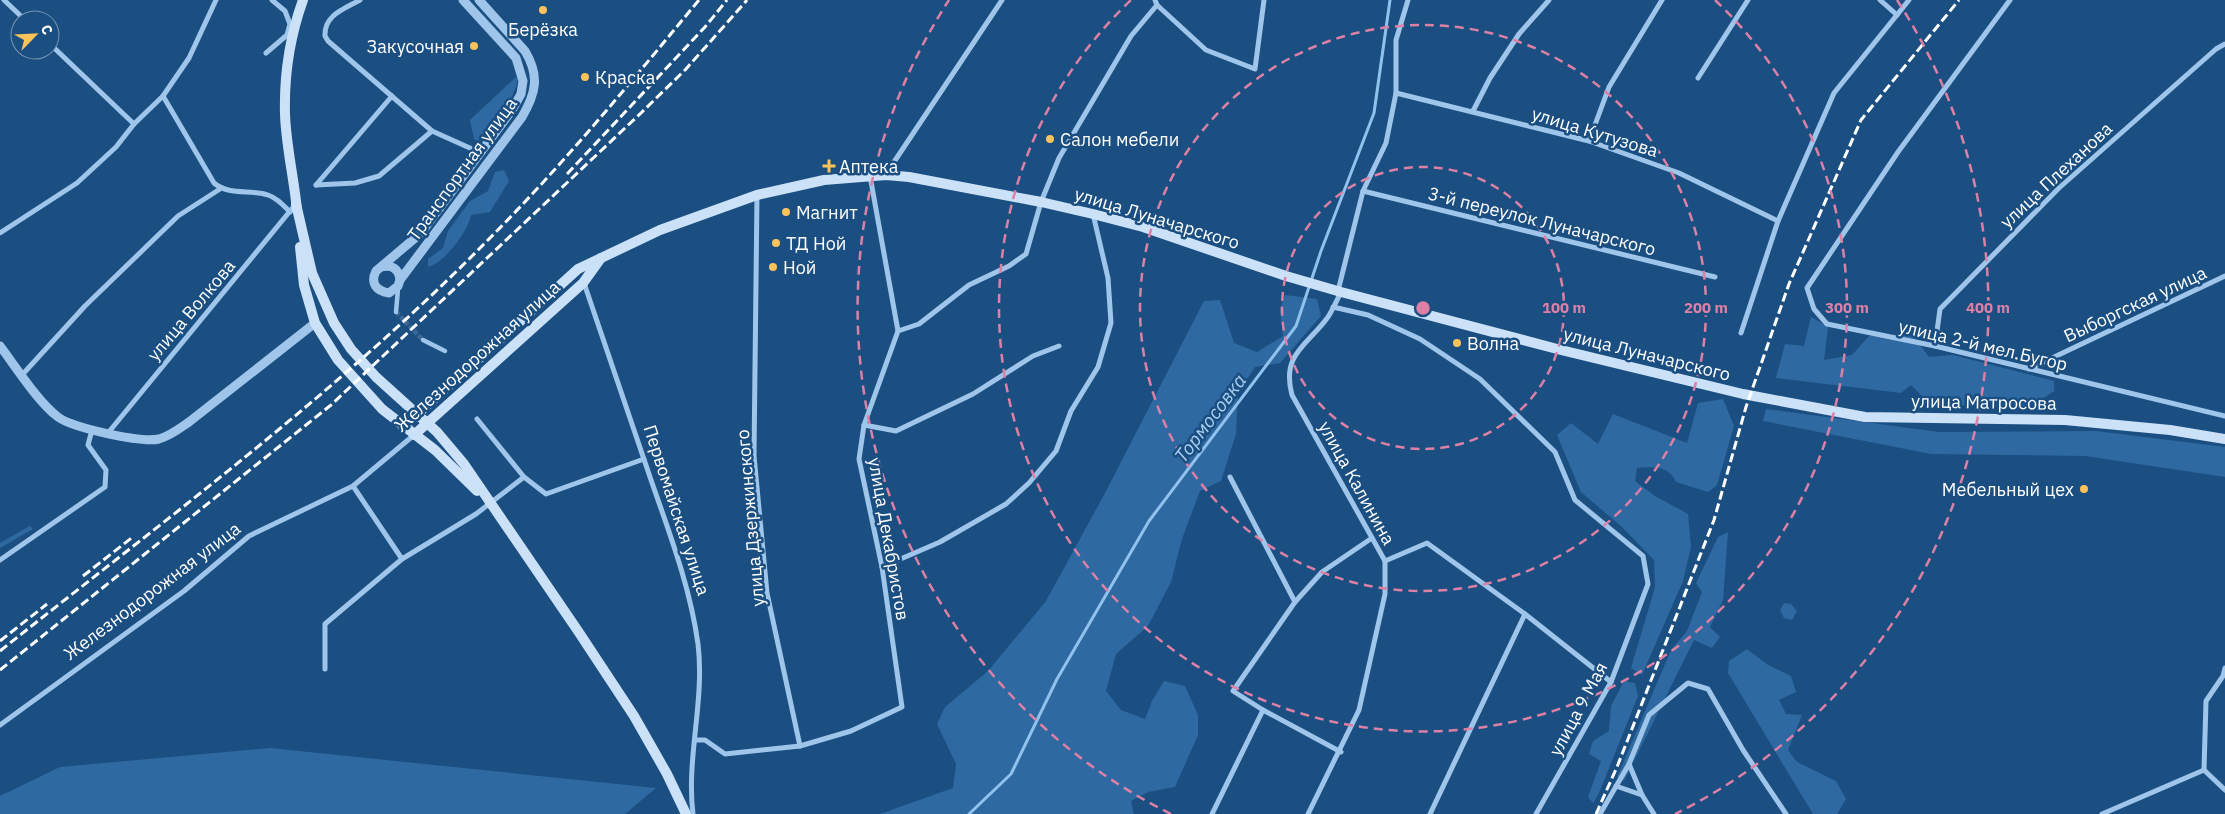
<svg xmlns="http://www.w3.org/2000/svg" width="2225" height="814" font-family="'IBM Plex Sans',sans-serif">
<style>
.green{fill:#2e69a1}
.lines{fill:none;stroke-linecap:round;stroke-linejoin:round}
.stream{stroke:#91c2ed;stroke-width:3}
.pedestrian-tunnel{stroke:#3d6995;stroke-width:4.5;stroke-dasharray:4.5 2;stroke-linecap:butt}
.pedestrian{stroke:#9fc6ea;stroke-width:4.5}
.minor{stroke:#9fc6ea;stroke-width:5}
.tertiary{stroke:#9fc6ea;stroke-width:9}
.secondary{stroke:#cae1f8;stroke-width:10}
.rail{stroke:#fff;stroke-width:3;stroke-dasharray:9 4;stroke-linecap:butt}
.ring{fill:none;stroke:#dd80a5;stroke-width:2.5;stroke-dasharray:9 6}
.poi-dot{fill:#fcc35b;stroke:#1b4f82;stroke-width:2}
.labels{text-anchor:middle;dominant-baseline:central;stroke-width:5;stroke-linejoin:round;paint-order:stroke}
.poi-label{font-size:18px;fill:#fff;stroke:#1b4f82;text-anchor:start}
.street-label{font-size:18px;fill:#fff;stroke:#1b4f82}
.water-label{font-size:19px;font-style:italic;fill:#aad0f2;stroke:#1b4f82}
.centre{fill:#dd80a5;stroke:#1b4f82;stroke-width:2.5}
.ring-label{font-size:15px;text-anchor:middle;font-weight:bold;fill:#dd80a5;stroke:#1b4f82;stroke-width:5;stroke-linejoin:round;paint-order:stroke}
</style>
<rect width="100%" height="100%" fill="#1b4f82"/>
<!-- green -->
<g class="green">
<path d="M516 77 518 79C513 104 494 122 478 142L474 139 470 120Z"/>
<path d="M504 170 509 181 490 212 471 215C468 232 444 263 428 267V259L443 248 448 231 470 201 488 191 495 172Z"/>
<path d="M1285 295 1317 299 1321 316 1280 363 1255 367 1238 393 1236 434 1221 481 1200 491 1182 539 1171 582 1148 626 1116 654 1106 691 1121 710 1145 719 1152 701 1164 681 1185 686 1198 715V735L1175 787 1148 792 1131 801 1134 814H880L953 788 956 764 937 724 945 707 988 671 1046 601 1105 493 1204 301 1220 300 1234 343 1257 352 1283 336 1280 309Z"/>
<path d="M1811 317 1828 327 1824 360 1852 355 1869 336 1912 334 1929 357 1953 355 2054 381V391L2044 398 2052 408 1930 404 1911 385 1901 393 1776 378 1785 344 1804 346Z"/>
<path d="M1723 399 1734 426 1717 485 1708 492 1676 482C1668 465 1654 467 1637 468L1635 481 1655 496 1688 514 1691 547 1683 581 1642 675 1631 668 1655 587 1654 560 1623 528 1581 492 1557 435 1571 423 1598 444 1613 414 1687 443 1698 403Z"/>
<path d="M1766 409 1939 432 2096 431 2225 447V477L2085 456 1931 454 1763 421Z"/>
<path d="M30 526 33 529 0 548V543Z"/>
<path d="M1728 532 1723 600 1710 627 1720 637 1712 648 1694 640 1624 781 1617 777 1671 650 1687 631 1702 592 1696 583 1718 537Z"/>
<path d="M1784 603 1791 604 1797 611 1792 620 1784 618 1780 610Z"/>
<path d="M1747 649 1768 665 1791 676 1796 692 1779 700 1786 714 1802 715 1788 750 1797 762 1836 781 1846 799 1837 814H1813L1728 673 1729 661Z"/>
<path d="M1624 681 1635 683 1638 696 1599 793 1593 803 1588 797 1601 761 1589 754 1593 741 1609 731 1611 706Z"/>
<path d="M270 748 656 788 625 814H0V796L60 767Z"/>
</g>
<g class="lines">
<!-- stream -->
<path class="stream" d="M969 814 1011 774 1057 679 1149 521 1296 326 1321 251 1374 113 1390 0"/>
<!-- pedestrian-tunnel -->
<path class="pedestrian-tunnel" d="M396 312 423 340"/>
<!-- pedestrian -->
<g class="pedestrian">
<path d="M396 312 398 289"/>
<path d="M423 340 445 351"/>
</g>
<!-- minor -->
<g class="minor">
<path d="M4 0 25 20"/>
<path d="M360 0C344 9 324 15 325 36L328 41 432 131 481 153"/>
<path d="M1155 0 1157 5 1206 50 1255 69 1264 0"/>
<path d="M1880 0 1897 15"/>
<path d="M2010 0 1898 152 1807 288 1814 309 1827 324 1935 346 2225 416"/>
<path d="M50 44 134 124"/>
<path d="M266 53 287 35 290 24 285 11 272 0"/>
<path d="M1698 78 1748 0"/>
<path d="M1396 93 1589 141 1679 173 1778 221"/>
<path d="M163 96 214 183C229 196 250 189 268 195 277 198 283 205 290 212"/>
<path d="M1473 111 1490 78 1519 34 1549 0"/>
<path d="M1589 141 1609 87 1662 0"/>
<path d="M886 174 1002 0"/>
<path d="M316 185 355 183 379 176 432 131"/>
<path d="M316 185 392 96"/>
<path d="M1363 191 1715 277"/>
<path d="M757 195 754 456 767 593 800 746"/>
<path d="M0 233 77 183 116 147 134 124 163 96 189 58 216 0"/>
<path d="M584 283C606 348 628 412 650 477 669 532 690 586 698 644 705 701 686 758 693 814"/>
<path d="M1338 291 1363 191 1386 143 1396 93V40L1408 0"/>
<path d="M1333 307 1368 315 1420 339 1480 379 1555 452 1575 500 1643 556 1648 584 1611 682 1536 814"/>
<path d="M898 331 919 324 969 285 1009 266 1026 254 1041 202 1059 158 1131 36 1157 5"/>
<path d="M1741 333 1778 221 1834 93 1909 0"/>
<path d="M1935 346 1940 309 2059 188 2216 49 2225 44"/>
<path d="M2029 369 2225 276"/>
<path d="M22 375 85 306 178 216 220 189"/>
<path d="M477 419 524 477"/>
<path d="M864 425 896 431 973 394 1033 356 1059 346"/>
<path d="M108 433 295 205"/>
<path d="M353 486 402 559"/>
<path d="M0 560 105 487 106 470 88 445 92 430"/>
<path d="M1385 561 1427 543 1525 614"/>
<path d="M882 567 940 542 1006 504 1029 483 1056 451 1071 411 1098 367 1111 323 1108 278 1093 214"/>
<path d="M1295 602 1322 572 1372 538"/>
<path d="M2225 668 2223 676 2206 701 2204 770 2225 790"/>
<path d="M325 669V624L402 559 476 514 524 477 546 494 644 459"/>
<path d="M1263 710 1341 752"/>
<path d="M0 725 184 591 249 536 353 486 414 435"/>
<path d="M696 740H705L725 754 800 746 851 731 902 707 882 567 859 459 864 425 898 331 870 176"/>
<path d="M1629 764 1642 795 1654 814"/>
<path d="M1616 786 1642 795"/>
<path d="M1212 814 1263 710 1233 691 1295 602 1230 477"/>
<path d="M1308 814 1359 710 1385 594V561L1292 395C1281 354 1307 346 1328 317 1333 309 1337 300 1341 292"/>
<path d="M1430 814 1525 614 1611 682"/>
<path d="M1600 814 1629 764 1649 715 1688 683 1708 689 1743 750 1786 814"/>
<path d="M2102 814 2204 770"/>
</g>
<!-- tertiary -->
<g class="tertiary">
<path d="M463 0 516 58 523 81 521 94 512 110 421 233 376 271C370 283 376 291 389 293L398 286 400 280 522 117C536 93 540 76 525 51L479 0"/>
<path d="M381 267C392 264 399 269 400 280"/>
<path d="M0 346C16 367 38 402 58 417 73 428 141 443 159 439 170 436 179 429 189 422L315 323"/>
</g>
<!-- secondary -->
<g class="secondary">
<path d="M296 204 312 273 334 323 351 349 376 377 437 432 464 464 578 631 634 716 667 774 686 814"/>
<path d="M297 210C294 178 286 146 285 114 284 76 290 36 303 0"/>
<path d="M300 247 304 285 315 323 338 360 382 409 435 450 477 491"/>
<path d="M403 427 578 269 660 230 757 195 824 180 886 175 909 177 1041 202 1093 214 1143 227 1286 276 1341 292 1561 350 1743 394 1865 417 2065 420 2170 430 2225 439"/>
<path d="M414 435 583 283 601 258"/>
</g>
<!-- rail -->
<g class="rail">
<path d="M567 174 705 27 727 0"/>
<path d="M83 576 134 536"/>
<path d="M0 641 47 604"/>
<path d="M0 651C166 519 337 393 486 242 562 166 631 82 699 0"/>
<path d="M0 670 331 405 641 113 686 69 747 0"/>
<path d="M1596 814 1617 767 1714 520 1746 407 1789 284 1861 120 1959 0"/>
</g>
</g>
<!-- distance rings -->
<g class="ring">
<circle cx="1423" cy="308" r="141"/>
<circle cx="1423" cy="308" r="283"/>
<path d="M1715 0A424 424 0 1 1 1131 0"/>
<path d="M1171 814A565 565 0 0 1 949 0M1897 0A565 565 0 0 1 1675 814"/>
</g>
<!-- markers -->
<g class="poi-dot">
<circle cx="543" cy="10" r="5"/>
<circle cx="474" cy="46" r="5"/>
<circle cx="585" cy="77" r="5"/>
<circle cx="1050" cy="139" r="5"/>
<path d="M826.5 158.5h5v5h5v5h-5v5h-5v-5h-5v-5h5z"/>
<circle cx="786" cy="212" r="5"/>
<circle cx="776" cy="243" r="5"/>
<circle cx="773" cy="267" r="5"/>
<circle cx="1457" cy="343" r="5"/>
<circle cx="2084" cy="489" r="5"/>
</g>
<g class="labels">
<!-- poi labels -->
<g class="poi-label">
<text x="543" y="29" text-anchor="middle">Берёзка</text>
<text x="464" y="46" text-anchor="end">Закусочная</text>
<text x="595" y="77">Краска</text>
<text x="1060" y="139">Салон мебели</text>
<text x="839" y="166">Аптека</text>
<text x="796" y="212">Магнит</text>
<text x="786" y="243">ТД Ной</text>
<text x="783" y="267">Ной</text>
<text x="1467" y="343">Волна</text>
<text x="2074" y="489" text-anchor="end">Мебельный цех</text>
</g>
<!-- street labels -->
<g class="street-label">
<text transform="translate(1595 132) rotate(17)">улица Кутузова</text>
<text transform="translate(462 169) rotate(-54)">Транспортная улица</text>
<text transform="translate(2056 175) rotate(-43)">улица Плеханова</text>
<text transform="translate(1157 218) rotate(17)">улица Луначарского</text>
<text transform="translate(1542 221) rotate(14)">3-й переулок Луначарского</text>
<text transform="translate(2135 304) rotate(-25)">Выборгская улица</text>
<text transform="translate(191 310) rotate(-50)">улица Волкова</text>
<text transform="translate(1983 345) rotate(13)">улица 2-й мел.Бугор</text>
<text transform="translate(1647 354) rotate(14)">улица Луначарского</text>
<text transform="translate(477 356) rotate(-42)">Железнодорожная улица</text>
<text transform="translate(1984 402) rotate(1)">улица Матросова</text>
<text transform="translate(1357 483) rotate(61)">улица Калинина</text>
<text transform="translate(677 510) rotate(72)">Первомайская улица</text>
<text transform="translate(750 518) rotate(-95)">улица Дзержинского</text>
<text transform="translate(889 539) rotate(80)">улица Декабристов</text>
<text transform="translate(152 591) rotate(-37)">Железнодорожная улица</text>
<text transform="translate(1578 709) rotate(-62)">улица 9 Мая</text>
</g>
<!-- water labels -->
<g class="water-label">
<text transform="translate(1210 418) rotate(-53)">Тормосовка</text>
</g>
</g>
<circle cx="1423" cy="308" r="8" class="centre"/>
<g class="ring-label">
<text x="1564" y="313">100 m</text>
<text x="1706" y="313">200 m</text>
<text x="1847" y="313">300 m</text>
<text x="1988" y="313">400 m</text>
</g>
<!-- north arrow -->
<g transform="translate(35 35) rotate(66)"><circle r="24" fill="#1b4f82" stroke="#7695b4"/>
<path d="M0-4L9 19L0 12L-9 19Z" fill="#fcc35b"/>
<text y="-8" font-size="14" font-weight="bold" text-anchor="middle" fill="#ffffff">С</text>
</g>
</svg>
